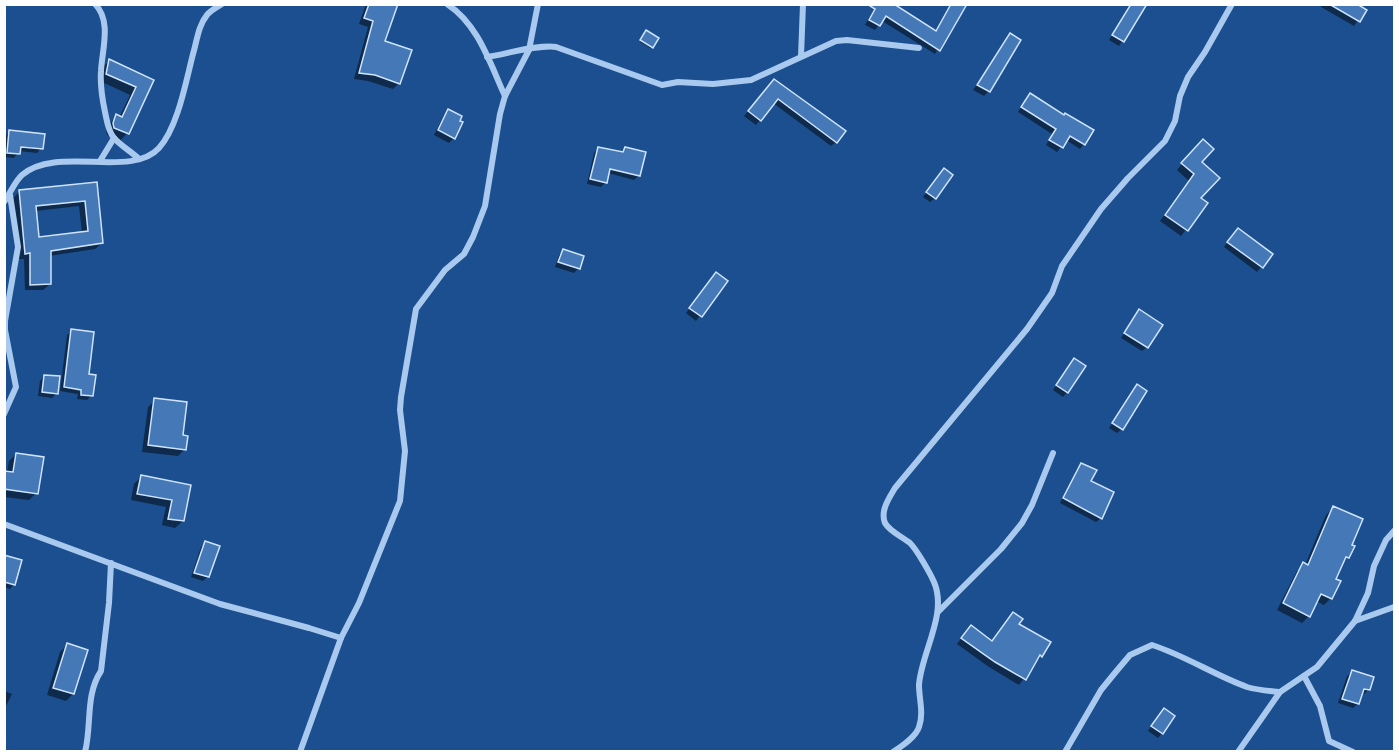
<svg xmlns="http://www.w3.org/2000/svg" width="1399" height="756" font-family="'Public Sans',sans-serif">
<style>
.shadow{fill:#0007;fill-rule:evenodd}
.building{fill:#4478b7;stroke:#cfe3fa;stroke-width:1.5;fill-rule:evenodd}
.lines{fill:none;stroke-linecap:round;stroke-linejoin:round}
.street{stroke:#a9c9ee;stroke-width:6}
</style>
<rect width="100%" height="100%" fill="#1b4f8f"/>
<!-- shadow -->
<g class="shadow">
<path d="M366 4H396L383 42 399 83 393 89 368 81 354 79 368 27 359 24Z"/>
<path d="M877 4 935 32 950 4H965L935 54 882 21 875 30 865 25Z"/>
<path d="M1130 4H1145L1119 46 1109 40Z"/>
<path d="M1323 4H1354L1365 10 1354 26 1321 7Z"/>
<path d="M645 34 652 47 650 48 640 42Z"/>
<path d="M1010 35 989 91 984 96 973 90Z"/>
<path d="M109 61 152 81 127 133 120 141 107 135 106 131 110 123 117 116 119 118 130 95 100 81 102 68Z"/>
<path d="M770 85 844 131 836 142 831 146 773 103 756 125 744 116Z"/>
<path d="M1026 99 1084 144 1080 149 1066 140 1057 152 1046 145 1052 134 1018 112Z"/>
<path d="M449 111 454 138 449 143 434 135 444 115Z"/>
<path d="M10 131 41 148 37 153 19 151 14 158 4 157 5 136Z"/>
<path d="M1197 147 1200 162 1198 198 1206 204 1181 236 1160 221 1189 181 1177 170Z"/>
<path d="M598 148 620 153 625 148 639 175 634 180 608 173 606 182 601 187 587 184 594 153Z"/>
<path d="M944 170 935 198 930 202 923 197Z"/>
<path d="M96 184 102 243 95 249 49 256 50 284 43 290H25L24 259H19L13 198 19 192ZM79 206 82 233 38 239 35 211Z"/>
<path d="M1234 234 1271 254 1257 272 1224 247Z"/>
<path d="M563 251 582 257 578 269 574 273 555 267 559 255Z"/>
<path d="M712 279 726 281 696 321 686 313Z"/>
<path d="M1139 311 1147 347 1142 351 1121 338Z"/>
<path d="M72 331 87 375 91 396 87 400 77 399 78 394 60 391 67 335Z"/>
<path d="M1070 365 1067 392 1063 397 1053 390Z"/>
<path d="M44 376 57 393 52 398 38 396 40 381Z"/>
<path d="M1137 386 1122 429 1117 433 1109 428Z"/>
<path d="M155 400 181 437 185 449 178 456 142 452 148 407Z"/>
<path d="M16 454 36 493 29 500 4 497V473H7L9 461Z"/>
<path d="M1081 464 1101 518 1096 522 1060 503 1077 469Z"/>
<path d="M141 477 189 486 183 521 175 528 162 525 166 507 131 500 134 484Z"/>
<path d="M1333 508 1348 557 1341 565 1334 580 1331 598 1324 605 1316 601 1309 616 1302 623 1277 610 1297 571 1305 565 1326 515Z"/>
<path d="M206 542 218 546 207 577 203 581 191 577 201 547Z"/>
<path d="M4 557 14 584 10 589 4 587Z"/>
<path d="M1013 614 1017 625 1041 656 1019 685 989 667 957 644 965 633 991 642Z"/>
<path d="M67 645 73 694 66 701 47 695 60 652Z"/>
<path d="M1352 672 1368 690 1364 694 1361 693 1358 703 1353 708 1338 703 1347 676Z"/>
<path d="M4 691 12 694 4 710Z"/>
<path d="M1159 715 1162 733 1158 738 1148 731Z"/>
</g>
<!-- building -->
<g class="building">
<path d="M369 4H398L385 41 412 50 400 84 375 75 359 73 373 21 364 18Z"/>
<path d="M867 4H894L936 31 951 4H967L940 51 886 16 880 26 869 20 875 9Z"/>
<path d="M1131 4H1147L1124 42 1112 35Z"/>
<path d="M1329 4H1357L1367 10 1360 22Z"/>
<path d="M646 30 659 38 653 48 640 40Z"/>
<path d="M1010 33 1021 40 990 92 977 85Z"/>
<path d="M109 59 154 80 129 134 114 128 113 123 116 114 122 117 136 87 106 74Z"/>
<path d="M774 79 846 131 837 143 778 99 761 121 748 111Z"/>
<path d="M1030 93 1064 115 1065 113 1094 130 1085 145 1070 136 1063 148 1049 140 1056 129 1021 107Z"/>
<path d="M448 109 462 116 460 121 463 122 455 139 438 130Z"/>
<path d="M9 130 45 134 43 149 21 147 20 154 7 153Z"/>
<path d="M1203 139 1214 149 1202 162 1220 178 1201 198 1208 203 1188 231 1165 215 1194 174 1181 163Z"/>
<path d="M598 147 623 152 625 147 646 152 640 176 610 169 607 183 590 179Z"/>
<path d="M944 168 953 175 936 199 926 192Z"/>
<path d="M97 182 103 243 51 251V284L30 285V253L25 254 19 190ZM85 201 88 231 39 237 36 206Z"/>
<path d="M1238 228 1273 254 1263 268 1227 242Z"/>
<path d="M563 249 584 256 580 269 558 262Z"/>
<path d="M716 272 728 281 702 317 689 308Z"/>
<path d="M1139 309 1163 325 1148 348 1124 333Z"/>
<path d="M71 329 94 332 89 374 96 375 93 396 81 395V390L64 387Z"/>
<path d="M1074 358 1086 366 1068 393 1056 385Z"/>
<path d="M44 375 60 376 58 394 42 392Z"/>
<path d="M1137 384 1147 391 1123 430 1112 423Z"/>
<path d="M154 398 187 402 183 435 188 436 186 450 148 445Z"/>
<path d="M16 453 44 457 38 494 4 489V471L13 472Z"/>
<path d="M1081 463 1097 470 1091 481 1114 492 1102 519 1063 498Z"/>
<path d="M141 475 191 485 184 521 168 519 172 500 137 494Z"/>
<path d="M1333 506 1363 519 1352 545 1355 546 1349 558 1346 557 1336 579 1341 581 1332 599 1321 594 1310 617 1283 603 1303 562 1308 565Z"/>
<path d="M205 541 220 546 209 577 194 573Z"/>
<path d="M4 555 22 560 15 585 4 582Z"/>
<path d="M1013 612 1023 619 1019 624 1051 642 1042 657 1040 655 1026 680 995 662 961 638 971 625 992 641Z"/>
<path d="M67 643 88 650 74 694 53 688Z"/>
<path d="M1352 670 1374 677 1370 690 1364 689 1359 704 1342 699Z"/>
<path d="M1164 708 1175 716 1163 734 1151 726Z"/>
</g>
<g class="lines">
<!-- street -->
<g class="street">
<path d="M95 4C112 21 102 50 101 71 100 85 102 98 105 112 107 121 108 131 114 138 121 146 132 152 139 159"/>
<path d="M447 4C479 25 490 64 505 96"/>
<path d="M801 56 803 4"/>
<path d="M487 57C506 54 540 44 556 47L662 85 678 82 713 84 751 80 836 41 847 40 919 48"/>
<path d="M100 161 114 138"/>
<path d="M4 202C10 194 15 181 22 175 57 145 131 179 159 148 178 127 186 81 193 54 197 41 198 26 207 15 210 11 217 7 222 4"/>
<path d="M4 414 16 387 5 330V321L18 247 10 195"/>
<path d="M4 524 220 604 309 628 341 638"/>
<path d="M938 612 1001 549 1022 523 1032 505 1053 453"/>
<path d="M1355 621 1394 607"/>
<path d="M1304 676 1320 706 1329 741 1353 752"/>
<path d="M85 752C92 725 85 695 101 671L109 603 111 563"/>
<path d="M300 752 341 638 359 603 400 501 405 451 400 410 401 397 416 309 445 270 464 254 473 237 485 206 500 114 505 96 529 50 538 4"/>
<path d="M893 752C902 746 916 737 919 727 924 713 919 699 919 685 921 653 948 614 934 582 930 573 917 550 910 543 903 537 890 532 885 523 880 511 889 498 895 488L1027 329 1052 293 1062 266 1101 209 1128 178 1165 141 1175 121 1180 96 1188 77 1205 52 1232 4"/>
<path d="M1065 752 1101 690 1114 674 1130 655 1152 645C1186 656 1214 675 1247 687 1257 690 1269 691 1280 692"/>
<path d="M1238 752 1280 692 1317 667 1355 621 1368 593 1374 566 1386 540 1394 531"/>
</g>
</g>
<!-- border -->
<rect width="1399" height="756" fill="none" stroke="#ffffff" stroke-width="12"/>
</svg>
